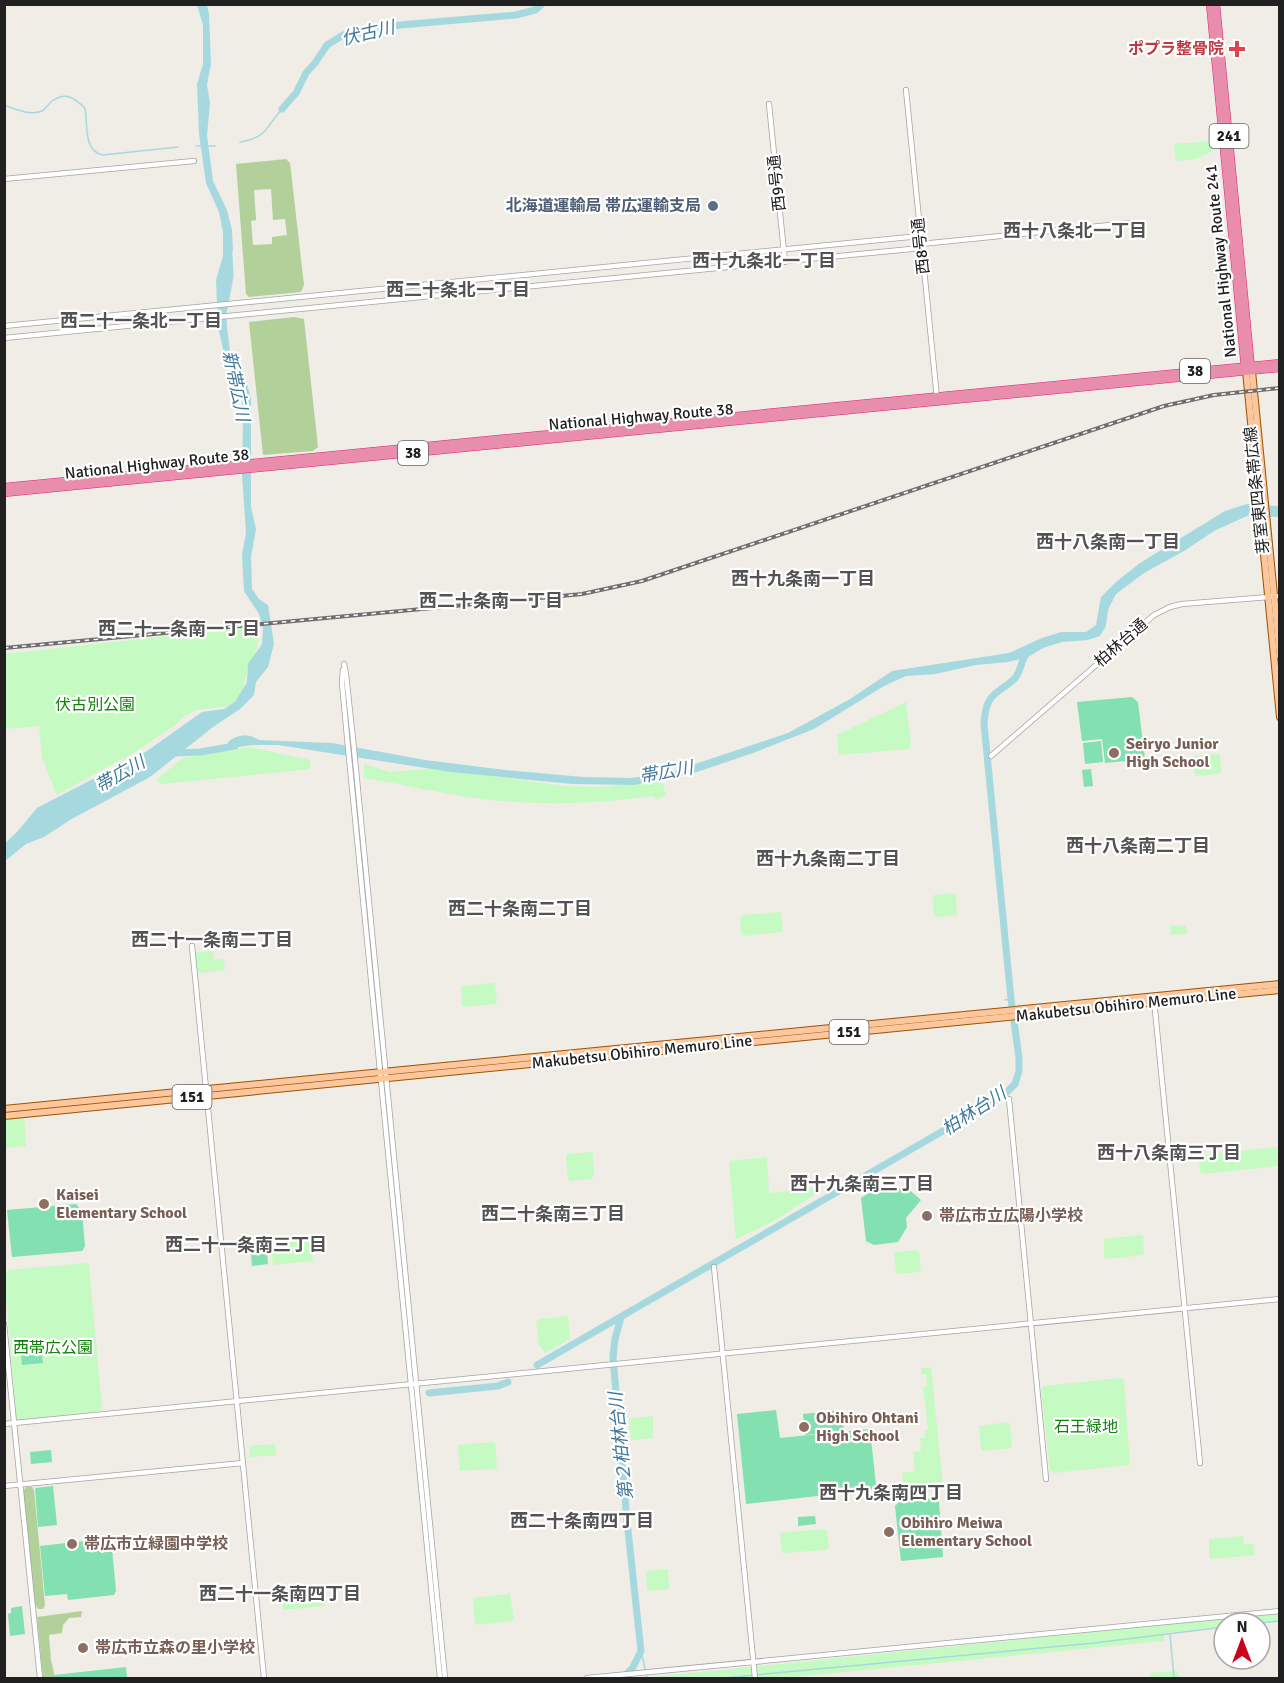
<svg xmlns="http://www.w3.org/2000/svg" width="1284" height="1683" font-family="Signika,'Noto Sans JP',sans-serif">
<style>
.forest{fill:#b2d09a;fill-rule:evenodd}
.park{fill:#c6fac3}
.pitch{fill:#83e0b0}
.water{fill:#a6d9df}
.lines{fill:none;stroke-linecap:round;stroke-linejoin:round}
.stream{stroke:#a6d9df;stroke-width:1.5}
.river{stroke:#a6d9df;stroke-width:7}
.minor-casing{stroke:#a4a4a4;stroke-width:6}
.major-casing{stroke:#9b5300;stroke-width:8}
.highway-casing{stroke:#de237d;stroke-width:8}
.minor{stroke:#fff;stroke-width:4.5}
.major{stroke:#fdc79e;stroke-width:6}
.highway{stroke:#e88dab;stroke-width:7}
.rail-casing{stroke:#6e6e6e;stroke-width:4}
.rail{stroke:#fff;stroke-width:1.5;stroke-dasharray:4.5;stroke-linecap:butt}
.health-dot{fill:#e0444e;stroke:#fff;stroke-width:2}
.service-dot{fill:#5c6f8a;stroke:#fff;stroke-width:2}
.education-dot{fill:#8d6e63;stroke:#fff;stroke-width:2}
.labels{text-anchor:middle;dominant-baseline:central;stroke-width:4.5;stroke-linejoin:round;paint-order:stroke}
.shield{fill:#fff;stroke:#636363;stroke-width:1.5}
.shield-label{font-size:15px;font-weight:bold;fill:#202020}
.health-label{font-size:16px;font-weight:bold;fill:#be3a42;stroke:#fff;text-anchor:end}
.street-label{font-size:16px;fill:#202020;stroke:#fff}
.service-label{font-size:16px;font-weight:bold;fill:#4e5e75;stroke:#fff;text-anchor:end}
.park-label{font-size:16px;fill:#10820a;stroke:#fff}
.education-label{font-size:16px;font-weight:bold;fill:#785e54;stroke:#fff;text-anchor:start}
.water-label{font-size:18px;font-style:italic;fill:#417a9a;stroke:#fff}
.neighbourhood-label{font-size:18px;font-weight:bold;fill:#535353;stroke:#fff}
</style>
<rect width="100%" height="100%" fill="#f0ece6"/>
<!-- forest -->
<g class="forest">
<path d="M286 159 290 163 304 285 301 292 249 297 246 294 236 164ZM271 189 273 220 285 219 287 235 272 237V244L253 245 251 221 256 220 254 190Z"/>
<path d="M294 317 304 319 318 447 313 451 263 455 249 322Z"/>
<path d="M26 1487H32L34 1490 45 1605 43 1609H38L35 1604 23 1491Z"/>
<path d="M82 1611 81 1617 69 1618 63 1625 62 1633 49 1635 51 1660 55 1678H43L37 1617Z"/>
</g>
<!-- park -->
<g class="park">
<path d="M1212 141 1213 151 1196 159 1176 161 1174 144Z"/>
<path d="M259 626C261 650 251 656 246 677 243 687 242 695 237 705L197 710 184 716 174 726 135 752 57 795 42 758 39 726 5 729V654Z"/>
<path d="M906 702 911 745 909 749 839 755 837 735Z"/>
<path d="M249 747 310 760V769L161 784 157 779 183 758Z"/>
<path d="M1218 754 1220 755 1221 772 1219 774 1195 776 1193 756Z"/>
<path d="M364 764 390 772 428 769 452 770 563 786 605 787 662 780 666 796 656 799 653 796C596 804 540 806 482 799 443 794 403 784 364 778Z"/>
<path d="M954 893 956 895 957 915 936 917C933 913 931 900 934 895Z"/>
<path d="M780 912 781 913 783 930 781 932 744 936 741 933 740 918 742 915Z"/>
<path d="M1186 925 1187 934 1171 935 1170 926Z"/>
<path d="M213 951 214 960 224 959 225 970 200 973 196 971 195 953Z"/>
<path d="M493 983 495 984 497 1002 495 1004 465 1007 462 1005 461 988 463 986Z"/>
<path d="M24 1116 26 1146 5 1148V1118Z"/>
<path d="M1277 1147 1279 1166 1204 1174 1200 1172 1199 1158 1201 1155Z"/>
<path d="M591 1152 593 1154 594 1175 592 1179 571 1181 568 1179 566 1158 567 1154Z"/>
<path d="M767 1157 769 1193 813 1188 817 1193 774 1221 736 1239 729 1161Z"/>
<path d="M1141 1235 1143 1236 1144 1255 1108 1259 1104 1258V1239Z"/>
<path d="M311 1240 313 1261 273 1265 271 1244Z"/>
<path d="M916 1250 919 1252 921 1269 919 1272 899 1274 896 1272 894 1255 896 1252Z"/>
<path d="M86 1263 89 1265 102 1407 100 1411 21 1420 16 1417 4 1274 8 1270Z"/>
<path d="M568 1316 570 1339 545 1353 539 1345 536 1321 539 1319Z"/>
<path d="M931 1367 943 1487 942 1489 904 1493 902 1473 915 1471 913 1452 921 1451 920 1438H925V1431L928 1430 923 1386H927L926 1374H921V1368Z"/>
<path d="M1120 1378 1124 1380 1130 1465 1054 1473 1050 1471 1041 1390 1044 1386Z"/>
<path d="M653 1416V1438L633 1440 631 1439 629 1423 631 1418Z"/>
<path d="M1008 1422 1010 1424 1012 1446 1011 1448 983 1451 981 1449 979 1426Z"/>
<path d="M495 1442 497 1469 460 1471 458 1445Z"/>
<path d="M275 1444 276 1455 250 1457 249 1446Z"/>
<path d="M824 1529 827 1530 829 1546 827 1550 782 1553 780 1533Z"/>
<path d="M1243 1536 1244 1544H1253L1255 1555 1212 1559 1209 1557V1539Z"/>
<path d="M666 1569 668 1570 669 1587 667 1589 649 1591 647 1589 646 1571Z"/>
<path d="M323 1587 325 1606 283 1610 281 1591Z"/>
<path d="M510 1594 514 1619 512 1621 478 1625 475 1623 473 1598Z"/>
<path d="M1279 1613V1622L1224 1623V1627L1164 1633V1641L784 1678H642Z"/>
<path d="M1178 1671 1180 1678H1150V1673Z"/>
</g>
<!-- pitch -->
<g class="pitch">
<path d="M1132 697 1138 702 1145 759 1105 763 1102 739 1082 741 1077 702Z"/>
<path d="M1101 741 1103 762 1085 764 1083 743Z"/>
<path d="M1091 769 1093 786 1084 787 1082 770Z"/>
<path d="M906 1187 921 1200 906 1218 907 1227 898 1242 874 1245 866 1241 861 1198 872 1191Z"/>
<path d="M76 1204 82 1211 85 1246 82 1251 12 1257 7 1210Z"/>
<path d="M267 1252 268 1264 252 1266 251 1253Z"/>
<path d="M40 1342 43 1363 22 1365 20 1344Z"/>
<path d="M776 1410 780 1438 870 1429 876 1485 871 1490 746 1504 737 1414Z"/>
<path d="M842 1410 844 1431 805 1435 803 1414Z"/>
<path d="M51 1450 52 1462 31 1464 30 1452Z"/>
<path d="M53 1486 57 1525 38 1527 35 1488Z"/>
<path d="M935 1498 939 1502 943 1557 901 1561 895 1506 900 1501Z"/>
<path d="M815 1516 816 1524 798 1526V1517Z"/>
<path d="M111 1538 116 1591 114 1595 68 1600 67 1594 45 1596 40 1546Z"/>
<path d="M22 1606 25 1634 10 1636 8 1614 11 1613V1608Z"/>
<path d="M126 1667 127 1678H55L54 1675Z"/>
</g>
<!-- water -->
<g class="water">
<path d="M197 5H207L209 14 211 64 207 85 210 103 207 135 213 181 227 210 232 230 233 249 225 292 227 327 230 351 244 374 251 398V507L256 529 251 557 252 589 259 599 268 605 274 644 268 667 256 682 254 695 240 709 213 727 150 777 70 820 44 837 26 844 5 861V843L17 832 37 808 147 751 202 712 224 709 235 702 247 682 248 664 262 644 263 629 259 614 244 591 242 555 246 532 242 475 243 424 242 403 235 378 224 353 218 327 216 280 223 256V232L219 212 206 183 199 134 197 84 203 64V25Z"/>
<path d="M1247 504 1279 506V517L1247 516 1214 531 1184 551 1144 573 1116 594 1108 610 1106 626 1100 636 1088 640 1062 642 1043 648 1028 657 1008 662 976 665 935 674 906 676 884 686 814 729 756 752 691 774 634 785 572 784 451 772 278 745H254L228 748V742C238 734 248 733 259 740L332 743 425 760 505 770 583 777 631 778 668 773 788 733 850 699 892 671 1009 653 1042 638 1061 632H1086L1096 625 1101 597 1116 582 1140 563 1225 511Z"/>
</g>
<g class="lines">
<!-- stream -->
<g class="stream">
<path d="M4 105C15 109 30 116 42 111 46 109 48 104 52 101 66 91 74 98 85 108 88 125 83 151 103 155L178 147"/>
<path d="M240 142C268 137 265 128 282 109"/>
<path d="M196 146H202"/>
<path d="M206 146H215"/>
<path d="M1005 1000 1011 999"/>
<path d="M1260 1623 1280 1621"/>
<path d="M1170 1634 1174 1678"/>
<path d="M641 1651 647 1678"/>
<path d="M723 1678 1094 1643 1224 1627"/>
</g>
<!-- river -->
<g class="river">
<path d="M282 109 296 93 306 73 315 63 327 45 343 35 400 25 516 15 535 10 542 4"/>
<path d="M224 309 230 276 229 255"/>
<path d="M172 753 200 752 235 746"/>
<path d="M621 1317 615 1339 613 1357 627 1521 641 1651 633 1667 623 1678"/>
<path d="M537 1365 1002 1097 1015 1084 1019 1071V1058L1011 999 984 724C985 709 987 698 1000 690 1005 686 1011 683 1015 678 1022 670 1020 660 1028 652"/>
<path d="M429 1393 498 1386 508 1382"/>
</g>
<defs>
<g id="minor">
<path d="M906 90 937 398"/>
<path d="M769 104 785 262"/>
<path d="M4 179 194 161"/>
<path d="M921 244 1130 223"/>
<path d="M4 326 920 236"/>
<path d="M4 338 921 248"/>
<path d="M344 664 346 674 353 739 445 1678"/>
<path d="M343 670 342 683 347 737 440 1678"/>
<path d="M991 756 1154 615 1170 607 1182 604 1280 596"/>
<path d="M192 946 264 1678"/>
<path d="M1154 1000 1200 1463"/>
<path d="M1009 1099 1046 1479"/>
<path d="M714 1267 755 1678"/>
<path d="M4 1324 40 1678"/>
<path d="M4 1424 1280 1299"/>
<path d="M4 1486 243 1463"/>
<path d="M587 1678 1280 1611"/>
</g>
<g id="major">
<path d="M1246 371 1280 717"/>
<path d="M1252 371 1280 656"/>
<path d="M4 1109 1280 984"/>
<path d="M4 1116 1280 990"/>
</g>
<g id="highway">
<path d="M1210 4 1245 369"/>
<path d="M1216 4 1251 368"/>
<path d="M4 487 1280 363"/>
<path d="M4 493 1280 368"/>
</g>
</defs>
<!-- minor casing -->
<use href="#minor" class="minor-casing"/>
<!-- major casing -->
<use href="#major" class="major-casing"/>
<!-- highway casing -->
<use href="#highway" class="highway-casing"/>
<!-- minor -->
<use href="#minor" class="minor"/>
<!-- major -->
<use href="#major" class="major"/>
<!-- highway -->
<use href="#highway" class="highway"/>
<defs>
<path id="rail" d="M4 648 582 594 642 581 1164 406 1214 395 1280 388"/>
</defs>
<!-- rail casing -->
<use href="#rail" class="rail-casing"/>
<!-- rail -->
<use href="#rail" class="rail"/>
</g>
<!-- markers -->
<path class="health-dot" d="M1234 40h6v6h6v6h-6v6h-6v-6h-6v-6h6z"/>
<circle class="service-dot" cx="713" cy="206" r="6"/>
<g class="education-dot">
<circle cx="1114" cy="753" r="6"/>
<circle cx="44" cy="1204" r="6"/>
<circle cx="927" cy="1216" r="6"/>
<circle cx="804" cy="1427" r="6"/>
<circle cx="889" cy="1532" r="6"/>
<circle cx="72" cy="1544" r="6"/>
<circle cx="83" cy="1648" r="6"/>
</g>
<g class="labels">
<!-- shield labels -->
<g class="shield">
<rect x="1209.5" y="124" width="39" height="24" rx="4.5"/>
<rect x="1180" y="359" width="30" height="24" rx="4.5"/>
<rect x="398" y="441" width="30" height="24" rx="4.5"/>
<rect x="829.5" y="1020" width="39" height="24" rx="4.5"/>
<rect x="172.5" y="1085" width="39" height="24" rx="4.5"/>
</g>
<g class="shield-label">
<text x="1229" y="136">241</text>
<text x="1195" y="371">38</text>
<text x="413" y="453">38</text>
<text x="849" y="1032">151</text>
<text x="192" y="1097">151</text>
</g>
<!-- health labels -->
<g class="health-label">
<text x="1224" y="49">ポプラ整骨院</text>
</g>
<!-- street labels -->
<g class="street-label">
<text transform="translate(777 183) rotate(-96)">西9号通</text>
<text transform="translate(921 246) rotate(-96)">西8号通</text>
<text transform="translate(1221 261) rotate(-96)">National Highway Route 241</text>
<text transform="translate(641 417) rotate(-5)">National Highway Route 38</text>
<text transform="translate(157 464) rotate(-6)">National Highway Route 38</text>
<text transform="translate(1257 490) rotate(-96)">芽室東四条帯広線</text>
<text transform="translate(1121 643) rotate(-41)">柏林台通</text>
<text transform="translate(1126 1005) rotate(-6)">Makubetsu Obihiro Memuro Line</text>
<text transform="translate(642 1052) rotate(-6)">Makubetsu Obihiro Memuro Line</text>
</g>
<!-- service labels -->
<g class="service-label">
<text x="701" y="206">北海道運輸局 帯広運輸支局</text>
</g>
<!-- park labels -->
<g class="park-label">
<text x="95" y="705">伏古別公園</text>
<text x="53" y="1348">西帯広公園</text>
<text x="1086" y="1427">石王緑地</text>
</g>
<!-- education labels -->
<g class="education-label">
<text x="1126" y="744">Seiryo Junior<tspan x="1126" dy="18">High School</tspan></text>
<text x="56" y="1195">Kaisei<tspan x="56" dy="18">Elementary School</tspan></text>
<text x="939" y="1216">帯広市立広陽小学校</text>
<text x="816" y="1418">Obihiro Ohtani<tspan x="816" dy="18">High School</tspan></text>
<text x="901" y="1523">Obihiro Meiwa<tspan x="901" dy="18">Elementary School</tspan></text>
<text x="84" y="1544">帯広市立緑園中学校</text>
<text x="95" y="1648">帯広市立森の里小学校</text>
</g>
<!-- water labels -->
<g class="water-label">
<text transform="translate(368 33) rotate(-13)">伏古川</text>
<text transform="translate(236 386) rotate(78)">新帯広川</text>
<text transform="translate(666 772) rotate(-10)">帯広川</text>
<text transform="translate(120 774) rotate(-30)">帯広川</text>
<text transform="translate(974 1111) rotate(-33)">柏林台川</text>
<text transform="translate(621 1446) rotate(-96)">第２柏林台川</text>
</g>
<!-- neighbourhood labels -->
<g class="neighbourhood-label">
<text x="1075" y="231">西十八条北一丁目</text>
<text x="764" y="261">西十九条北一丁目</text>
<text x="458" y="290">西二十条北一丁目</text>
<text x="141" y="321">西二十一条北一丁目</text>
<text x="1108" y="542">西十八条南一丁目</text>
<text x="803" y="579">西十九条南一丁目</text>
<text x="491" y="601">西二十条南一丁目</text>
<text x="179" y="629">西二十一条南一丁目</text>
<text x="1138" y="846">西十八条南二丁目</text>
<text x="828" y="859">西十九条南二丁目</text>
<text x="520" y="909">西二十条南二丁目</text>
<text x="212" y="940">西二十一条南二丁目</text>
<text x="1169" y="1153">西十八条南三丁目</text>
<text x="862" y="1184">西十九条南三丁目</text>
<text x="553" y="1214">西二十条南三丁目</text>
<text x="246" y="1245">西二十一条南三丁目</text>
<text x="891" y="1493">西十九条南四丁目</text>
<text x="582" y="1521">西二十条南四丁目</text>
<text x="280" y="1594">西二十一条南四丁目</text>
</g>
</g>
<!-- border -->
<rect width="1284" height="1683" fill="none" stroke="#202020" stroke-width="12"/>
<!-- north arrow -->
<g transform="translate(1242 1641)"><circle r="28" fill="#ffffff" stroke="#a6a6a6" stroke-width="1.5"/>
<path d="M0-4.5L10 22L0 15L-10 22Z" fill="#cf001c"/>
<text y="-9" font-size="16" font-weight="bold" text-anchor="middle" fill="#202020">N</text>
</g>
</svg>
